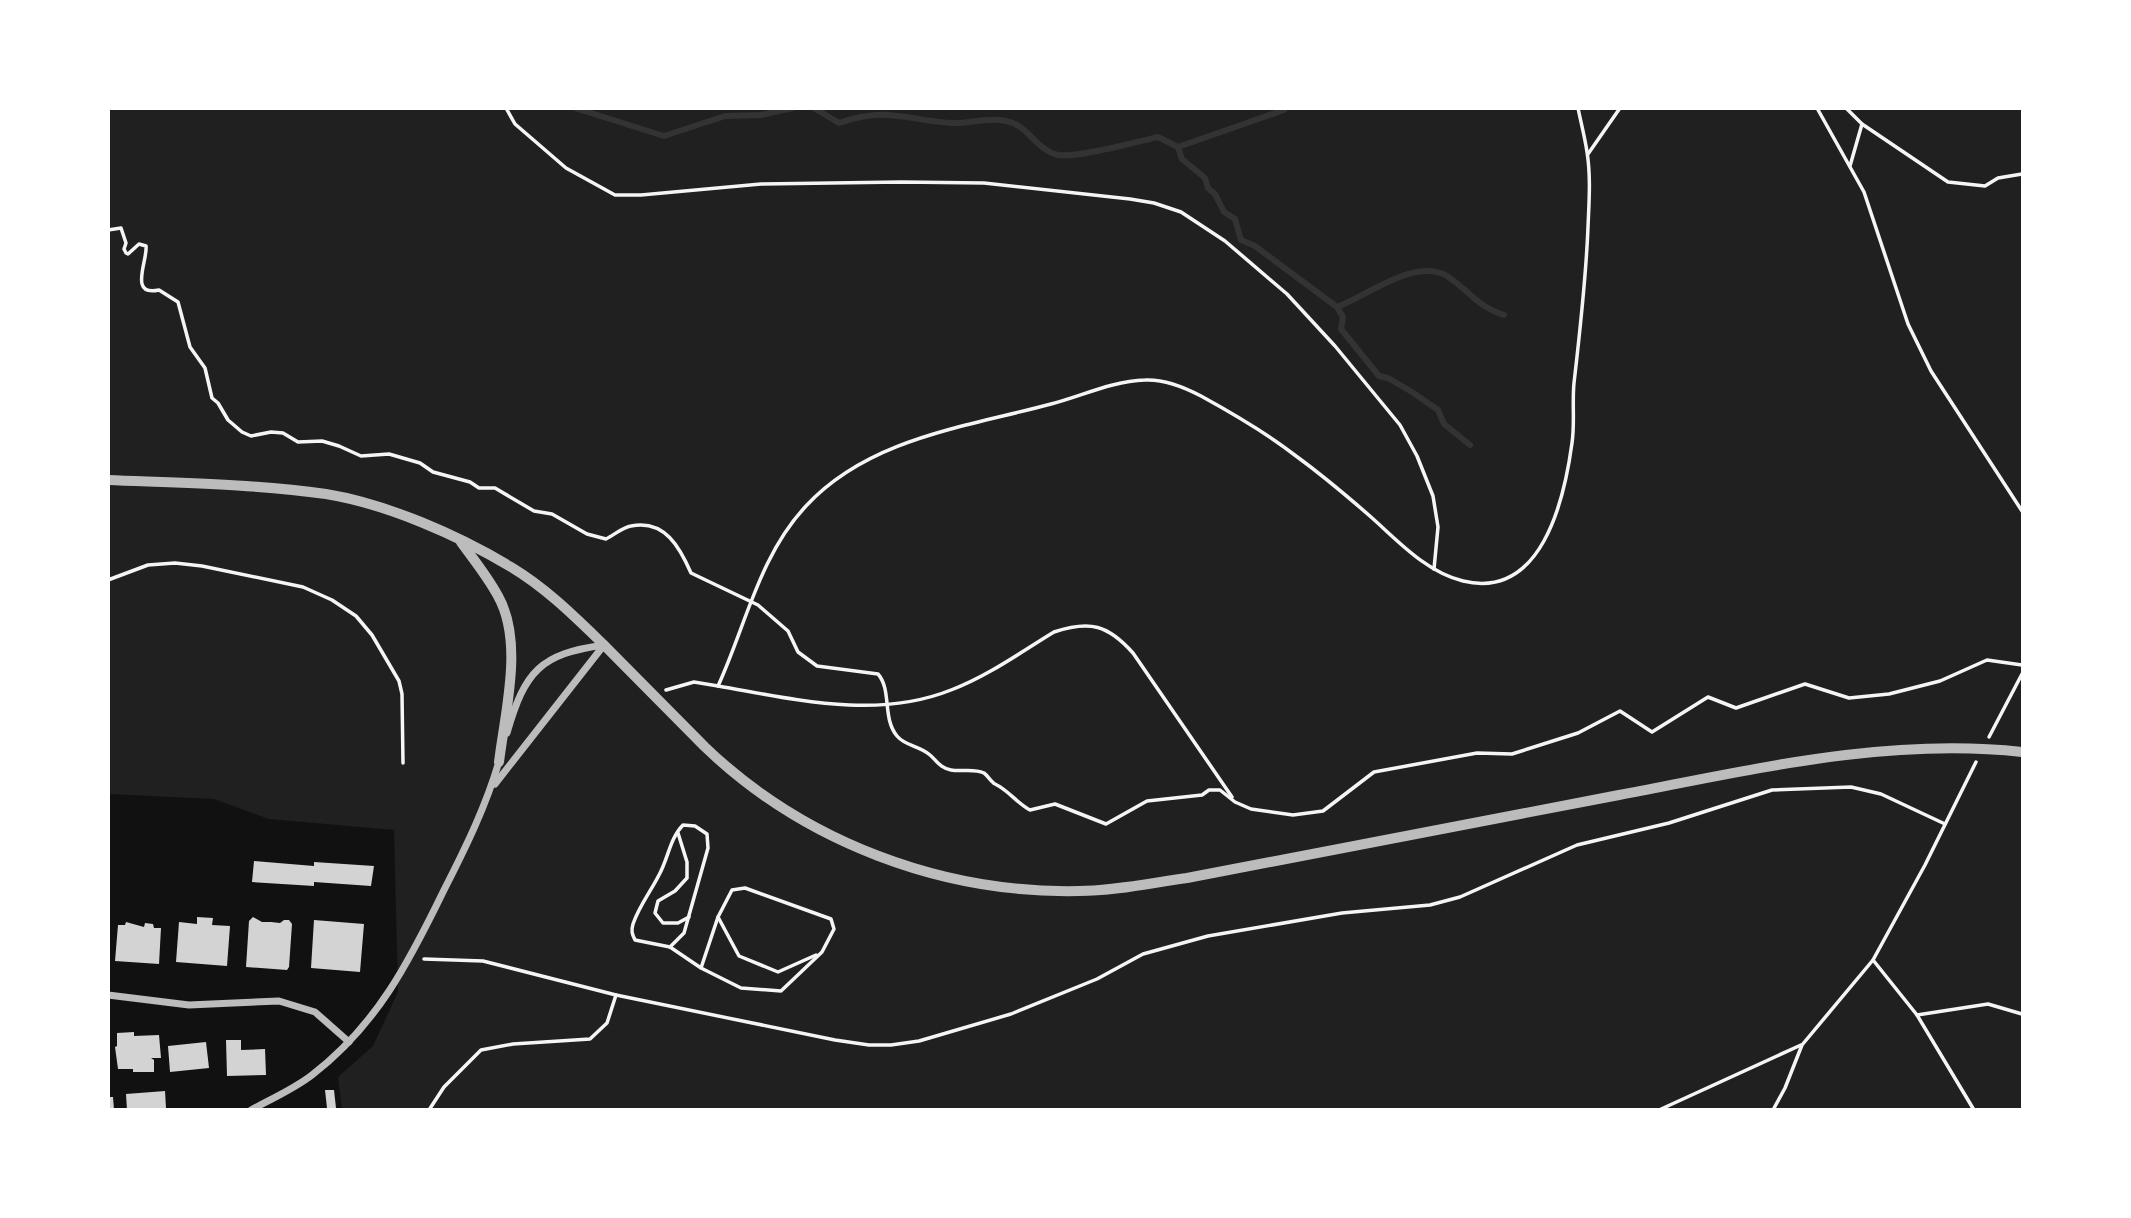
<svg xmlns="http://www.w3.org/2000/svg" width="2131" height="1218" font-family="Barlow,sans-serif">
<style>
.green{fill:#202020}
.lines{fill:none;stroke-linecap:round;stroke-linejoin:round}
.stream{stroke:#333;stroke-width:6}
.building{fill:#d3d3d3}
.path{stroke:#f5f5f5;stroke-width:3.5}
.minor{stroke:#bcbcbc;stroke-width:7}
.tertiary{stroke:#bcbcbc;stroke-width:10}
</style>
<rect width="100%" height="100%" fill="#111"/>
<!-- green -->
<path class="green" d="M109 109H2022V1109H342L338 1077 373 1046 398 992 394 830 269 819 214 799 109 794Z"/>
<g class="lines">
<!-- stream -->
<g class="stream">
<path d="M575 108 664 136 725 116 761 115 793 108"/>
<path d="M814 108 839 123C887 106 905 120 951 123 970 124 990 116 1010 122 1028 127 1038 151 1058 155 1078 158 1136 142 1158 137L1178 147 1284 110"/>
<path d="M1178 147 1182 159 1205 178 1208 188 1215 194 1224 212 1235 219 1241 240 1255 246 1337 307 1343 317 1341 329 1379 376 1388 378 1412 392 1438 410 1444 424 1470 445"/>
<path d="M1337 307C1367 296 1416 257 1447 276 1471 292 1475 305 1504 315"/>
</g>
</g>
<!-- building -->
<g class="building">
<path d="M254 861 314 866V862L374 866 371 886 314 882V886L252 882Z"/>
<path d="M197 917 213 918 212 925 230 926 227 966 176 962 179 922 197 924Z"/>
<path d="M253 917 262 922H271L280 923 284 920H289L292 924 289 967 287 970 246 967 249 921Z"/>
<path d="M314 920 364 924 360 972 311 968Z"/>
<path d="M126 922 144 927 145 923 153 924 154 928H161L159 964 115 961 118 925H125Z"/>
<path d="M134 1032V1036L159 1035 161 1058H151L154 1060V1072H133V1069H118L115 1047 117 1046V1033Z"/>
<path d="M226 1040H241V1050L265 1049 266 1075 227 1076Z"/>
<path d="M206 1042 209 1068 170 1072 168 1046Z"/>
<path d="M325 1090H334L336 1108H327Z"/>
<path d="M165 1091 166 1108 127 1110 126 1094Z"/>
<path d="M108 1097H113L114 1110H108Z"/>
</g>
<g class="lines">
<!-- path -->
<g class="path">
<path d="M506 108 515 124 566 168 615 195H641L761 184 901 182 984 183 1130 199 1154 203 1181 212 1225 241 1287 294 1335 346 1400 425 1417 456 1433 496 1438 527 1434 569"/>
<path d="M1817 108 1864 192 1908 324 1931 371 2022 511"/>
<path d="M1846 108 1862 124 1948 182 1985 186 1998 178 2022 174"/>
<path d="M1588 154 1620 108"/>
<path d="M1850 166 1862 124"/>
<path d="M108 230 121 228 126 243 124 249 126 253 128 254 139 244 146 246C148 260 128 297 159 290L178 302 190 347 205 368 212 398 218 403 228 420 242 432 251 436 271 432 283 433 298 442 322 441 339 446 361 456 389 454 420 463 433 472 470 482 479 488H495L534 511 552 514 587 534 606 539C614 535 623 527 631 526 665 519 680 548 691 573L758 605 788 631 798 652 817 666 878 674C892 690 882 718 897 736 905 746 920 746 930 755 937 761 940 768 951 770 962 772 973 768 984 773 988 776 991 782 995 784 1008 790 1017 803 1030 810L1055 804 1106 824 1147 801 1202 795 1209 790H1220L1235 802 1251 809 1293 815 1323 811 1374 772 1477 753 1512 754 1578 733 1620 711 1652 732 1708 697 1736 708 1805 684 1849 698 1889 694 1940 681 1987 660 2022 665"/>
<path d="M108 580 148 565 175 563 202 566 303 587 332 600 356 616 372 635 399 681 402 694 403 763"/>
<path d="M718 686C794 699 876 720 951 690 988 676 1021 652 1054 632 1090 620 1108 625 1133 653L1232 797"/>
<path d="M666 690 694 682 718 686C746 625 759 556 806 506 869 438 966 427 1051 404 1082 396 1112 381 1145 380 1164 379 1184 387 1201 396 1232 413 1268 434 1296 456 1322 475 1347 496 1371 517 1398 541 1426 572 1463 581 1541 600 1564 502 1572 443 1575 423 1572 403 1574 383 1580 331 1586 280 1588 227 1589 202 1591 177 1587 152 1585 138 1581 123 1578 108"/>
<path d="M1989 737 2022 674"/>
<path d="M683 825 695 826 707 834 708 848 684 933 670 947 635 940C632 934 631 931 633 924 639 906 651 891 659 875 668 859 670 838 683 825Z"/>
<path d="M678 833 687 862V878L675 891 658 901 655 913 663 923H678L689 917"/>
<path d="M718 917 739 956 778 972 816 955"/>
<path d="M670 947 701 968 741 988 781 991 822 952 834 929 831 919 745 888 732 890 718 917 701 968"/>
<path d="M424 959 483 961 616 995 835 1040 869 1045H891L919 1041 1011 1014 1097 979 1143 954 1208 936 1342 913 1430 905 1460 897 1577 845 1669 823 1772 790 1851 787 1881 794 1945 824"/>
<path d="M1873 960 1917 1015 1988 1004 2022 1014"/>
<path d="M1917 1015 1974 1110"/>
<path d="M429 1110 444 1087 481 1050 513 1044 590 1039 607 1023 616 995"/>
<path d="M1659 1110 1801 1045"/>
<path d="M1773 1110 1785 1088 1802 1045 1873 960 1925 865 1976 762"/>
</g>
<!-- minor -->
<g class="minor">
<path d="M507 733C525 671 540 654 604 645"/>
<path d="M495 784 604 645"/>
<path d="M108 995 189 1005 279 1001 315 1012 349 1042"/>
<path d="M251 1110C271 1099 294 1089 312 1075 377 1025 409 962 444 890 466 847 487 804 500 758"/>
</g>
<!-- tertiary -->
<g class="tertiary">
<path d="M108 480C181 483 254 484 326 494 387 504 458 535 511 567 546 588 574 616 603 644 637 678 671 713 705 747 804 842 942 894 1079 891 1115 891 1151 883 1187 878 1331 851 1475 823 1619 795 1751 770 1887 737 2022 752"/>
<path d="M461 542C474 560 488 577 498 596 524 642 505 712 499 762"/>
</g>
</g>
<!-- border -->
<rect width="2131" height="1218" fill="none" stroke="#ffffff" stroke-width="220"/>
</svg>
